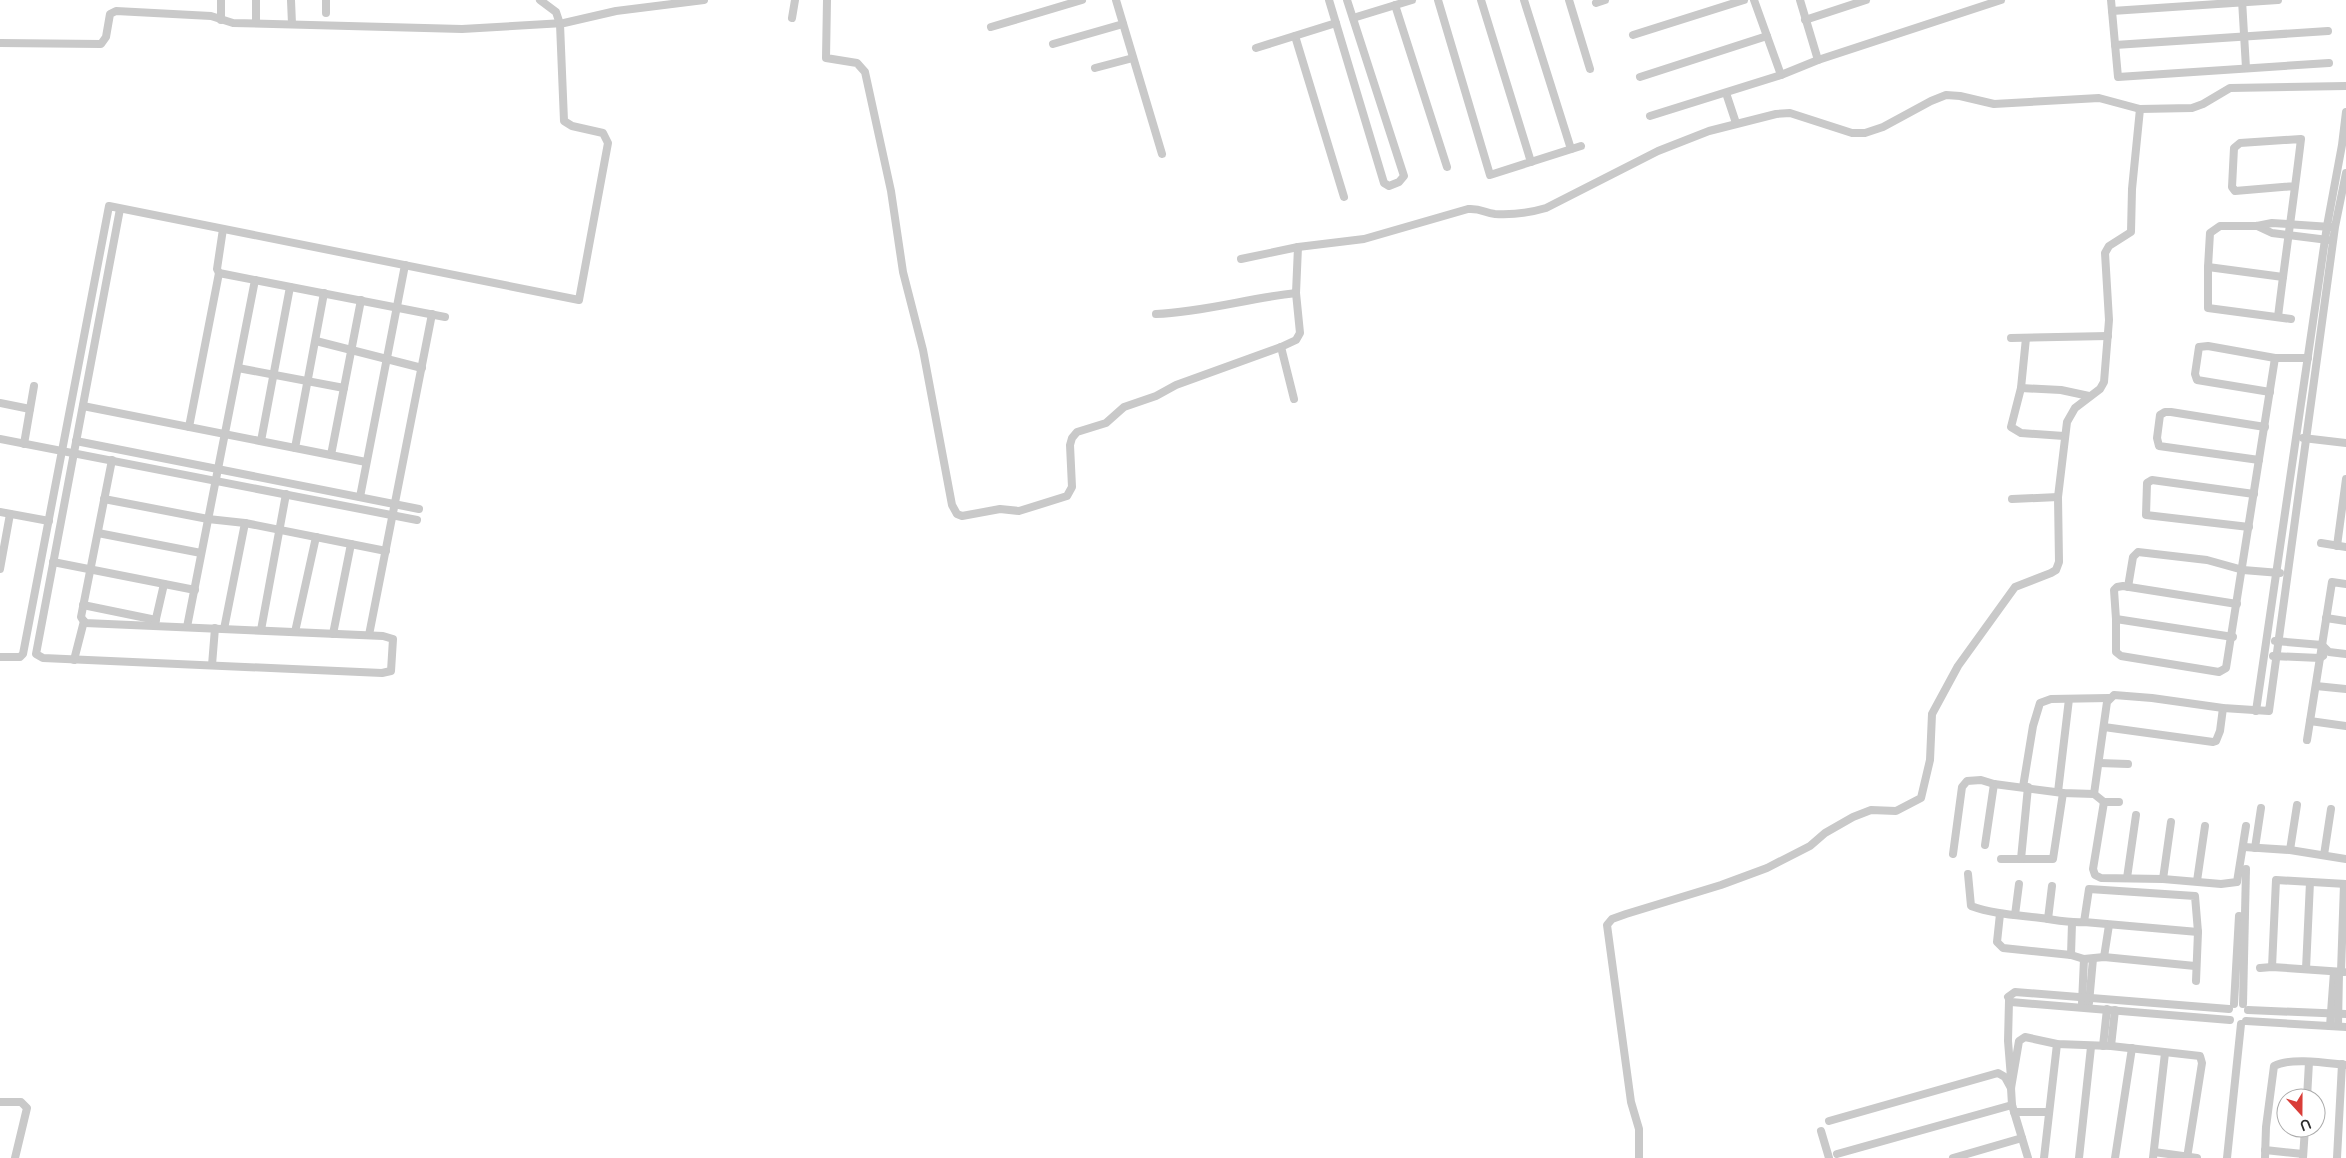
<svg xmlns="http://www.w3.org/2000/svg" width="2346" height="1158" font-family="'Varela Round',sans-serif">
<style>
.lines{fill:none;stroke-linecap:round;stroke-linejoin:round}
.street{stroke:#c9c9c9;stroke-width:8}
</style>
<rect width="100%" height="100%" fill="#fff"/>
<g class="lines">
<!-- street -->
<g class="street">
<path d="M221 0V20"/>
<path d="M256 0V23"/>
<path d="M291 0 292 24"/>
<path d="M827 0 826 58 857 63 865 72 891 191 903 272 923 350 952 505 957 514 962 516 1000 509 1019 511 1067 496 1072 487 1070 445 1072 438 1077 432 1106 423 1124 407 1156 396 1176 385 1281 347 1296 340 1300 333 1296 293 1298 247"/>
<path d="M1116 0 1162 154"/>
<path d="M1329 0 1384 183 1389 186 1399 182 1404 176 1347 0"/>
<path d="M1438 0 1490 175 1581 146"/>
<path d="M1481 0 1531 162"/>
<path d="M1524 0 1571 149"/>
<path d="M1569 0 1590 69"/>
<path d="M1754 0 1781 75 1818 60 2001 0"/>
<path d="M1800 0 1818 60"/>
<path d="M2111 0 2118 77 2329 63"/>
<path d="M2242 0 2246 68"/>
<path d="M1596 3 1605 0"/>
<path d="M1395 5 1447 167"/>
<path d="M2112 11 2278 0"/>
<path d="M326 13V0"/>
<path d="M792 18 795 0"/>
<path d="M1353 18 1412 0"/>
<path d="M1805 20 1866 0"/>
<path d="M991 27 1082 0"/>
<path d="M1633 35 1744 0"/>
<path d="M1295 36 1344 197"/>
<path d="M0 43 101 44 106 37 110 14 116 11 211 16 233 23 462 29 564 23 616 11 704 0"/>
<path d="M1053 44 1123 24"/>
<path d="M2115 45 2328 31"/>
<path d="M1256 48 1336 23"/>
<path d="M1095 68 1133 58"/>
<path d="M1640 77 1767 36"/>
<path d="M1726 93 1736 123"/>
<path d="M1650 116 1781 75"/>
<path d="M2257 226 2272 233 2328 240"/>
<path d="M223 229 217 269 219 273 445 317"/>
<path d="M1241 259 1298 247 1364 239 1468 209C1482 208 1484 213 1495 214 1512 215 1529 213 1546 208L1658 151 1709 131 1776 114 1790 113 1852 133H1865L1883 127 1931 101 1946 95 1960 96 1994 104 2099 98 2140 109 2192 108 2203 104 2230 88 2346 86"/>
<path d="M2208 267 2283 277"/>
<path d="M1156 314C1204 312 1249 298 1296 293"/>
<path d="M2278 317C2285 258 2294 199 2301 139L2240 143 2234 148 2232 187 2235 191 2295 186"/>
<path d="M2291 319 2208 308V267L2210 233 2220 226H2257L2272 223 2331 227"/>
<path d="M2011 338 2108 336"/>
<path d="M2026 338 2021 388 2011 427 2021 433 2064 436"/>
<path d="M316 341 422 368"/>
<path d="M1281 347 1294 399"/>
<path d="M238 368 344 388"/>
<path d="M2021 388 2061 390 2089 396"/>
<path d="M2270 392 2197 380 2195 374 2199 347 2208 346 2275 358H2308"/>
<path d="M0 403 30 409"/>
<path d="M83 406 366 462"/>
<path d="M189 427 219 273"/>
<path d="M2303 438 2346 443"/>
<path d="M0 439 417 520"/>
<path d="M76 441 419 509"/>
<path d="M261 441 290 287"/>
<path d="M24 444 34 386"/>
<path d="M295 448 324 293"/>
<path d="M331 455 361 300"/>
<path d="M112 460 81 617 85 623 383 636 393 639 391 671 382 673 43 658 36 654 120 209"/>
<path d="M2259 460 2159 446 2157 438 2160 415 2165 412H2171L2265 427"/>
<path d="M360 497 405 265"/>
<path d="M104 499 208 519 245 523 386 551"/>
<path d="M2012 499 2058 497"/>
<path d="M0 512 49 521"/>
<path d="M2249 527 2146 515 2147 483 2152 480 2254 494"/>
<path d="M98 533 201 553"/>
<path d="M2321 543 2346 547"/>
<path d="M2337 546 2346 479"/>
<path d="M53 562 195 590"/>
<path d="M0 569 10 514"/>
<path d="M2128 587 2133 557 2138 552 2207 560 2243 570 2280 573"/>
<path d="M83 605 156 620"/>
<path d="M2326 618 2346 621"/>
<path d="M2116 619V652L2121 656 2219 672 2226 668 2275 358"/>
<path d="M155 623 164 584"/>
<path d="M187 627 255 280"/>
<path d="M224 629 245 523"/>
<path d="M261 630 286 494"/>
<path d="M295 632 316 537"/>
<path d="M333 634 351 544"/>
<path d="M369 635 432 314"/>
<path d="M2233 637 2116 619 2114 590 2117 587 2123 586 2237 604"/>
<path d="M2275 641 2322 645 2329 652 2346 654"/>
<path d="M2273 656 2320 658 2323 656"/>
<path d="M0 657H20L23 654 109 206 579 300 608 143 603 133 572 126 564 121 560 24 556 12 540 0"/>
<path d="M74 660 84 621"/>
<path d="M212 665 215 628"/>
<path d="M2316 686 2346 689"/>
<path d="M2256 711 2327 226 2342 145 2346 112"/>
<path d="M2310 721 2346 726"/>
<path d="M2104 727 2213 742 2216 741 2220 731 2223 708"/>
<path d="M2307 740 2332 582 2346 584"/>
<path d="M2099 763 2128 764"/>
<path d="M2023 787 2033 726 2040 703 2051 699 2109 698"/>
<path d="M2058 792 2069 699"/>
<path d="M2094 794 2107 702 2114 695 2152 698 2223 708 2269 711 2335 227 2346 173"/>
<path d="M2104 802 2093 869 2095 875 2101 878 2163 879 2221 884 2237 882 2246 826"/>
<path d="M1985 845 1994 784"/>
<path d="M2244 847 2290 850 2346 859"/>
<path d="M2255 848 2261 808"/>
<path d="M2290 850 2297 805"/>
<path d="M1953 854 1962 787 1967 781 1981 780 1994 784 2063 793 2094 794 2104 802H2119"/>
<path d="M2324 855 2331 809"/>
<path d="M2001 859H2053L2063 793"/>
<path d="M2021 859 2028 787"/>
<path d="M1968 874 1971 906C1993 914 2017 915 2041 918 2056 920 2069 923 2084 922L2198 932"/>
<path d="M2127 878 2136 815"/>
<path d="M2163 879 2171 822"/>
<path d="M2197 881 2205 826"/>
<path d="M2000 914 1997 942 2003 948 2071 955 2084 959 2104 957 2195 966"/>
<path d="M2015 915 2019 884"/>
<path d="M2048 919 2052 886"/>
<path d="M2084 922 2089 889 2195 896 2198 932 2196 981"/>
<path d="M2071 955 2072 923"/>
<path d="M2104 957 2109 925"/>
<path d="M2272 967 2276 880 2346 884"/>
<path d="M2260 968 2272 967 2344 972"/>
<path d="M2306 969 2310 882"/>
<path d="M2341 972 2344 884"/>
<path d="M2009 1001 2008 1041 2011 1078"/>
<path d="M2082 1003 2084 959"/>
<path d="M2089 1003 2093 959"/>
<path d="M2234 1004 2239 916"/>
<path d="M2243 1004 2246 869"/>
<path d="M2229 1009 2015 992 2008 997 2011 1002 2230 1020"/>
<path d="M2248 1010 2346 1014"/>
<path d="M2246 1021 2346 1027"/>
<path d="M2330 1026 2334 972"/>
<path d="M2338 1026 2339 973"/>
<path d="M2103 1046 2107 1009"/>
<path d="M2111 1046 2115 1010"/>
<path d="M2307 1098 2309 1062"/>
<path d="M0 1102H21L27 1108 15 1158"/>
<path d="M2014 1112H2049"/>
<path d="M1829 1121 1998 1073 2005 1077 2011 1088"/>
<path d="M1821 1131 1829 1158"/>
<path d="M2265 1150 2303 1154"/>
<path d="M2154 1152 2197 1158"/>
<path d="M1837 1154 2012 1105"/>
<path d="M1639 1158V1129L1631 1102 1607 925 1612 919 1626 914 1721 885 1767 868 1810 846 1825 833 1853 817 1871 810 1896 811 1921 798 1930 760 1932 714 1958 666 2015 587 2051 573 2056 570 2059 562 2058 497 2067 422 2075 408 2100 389 2104 382 2109 320 2105 253 2109 246 2131 232 2132 189 2140 109"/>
<path d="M1953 1158 2022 1138"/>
<path d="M2028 1158 2012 1105 2011 1088 2019 1041 2025 1037 2057 1044 2111 1046 2200 1056 2202 1063 2187 1158"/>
<path d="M2044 1158 2057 1044"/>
<path d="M2079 1158 2091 1047"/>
<path d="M2115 1158 2132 1048"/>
<path d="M2153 1158 2165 1053"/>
<path d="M2227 1158 2241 1024"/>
<path d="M2265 1158 2266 1127 2274 1066C2291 1057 2327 1063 2346 1065"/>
<path d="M2303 1158 2305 1128"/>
<path d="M2337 1158 2342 1064"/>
</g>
</g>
<!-- north arrow -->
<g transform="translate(2301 1113) rotate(159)"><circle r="24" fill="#ffffff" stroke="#ababab"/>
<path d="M0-4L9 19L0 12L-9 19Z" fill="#d93d38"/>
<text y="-8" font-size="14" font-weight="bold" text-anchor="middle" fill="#2c2c2c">U</text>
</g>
</svg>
